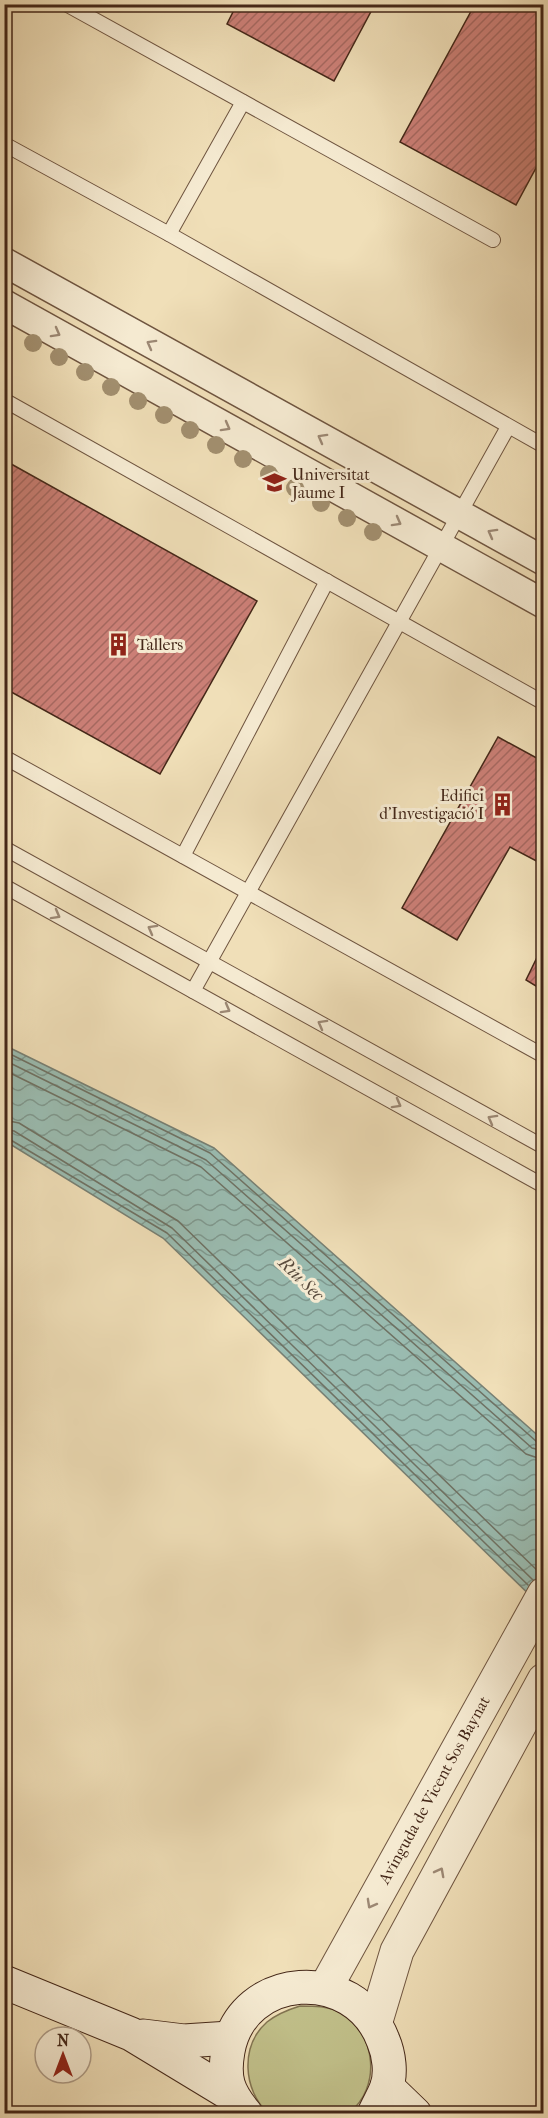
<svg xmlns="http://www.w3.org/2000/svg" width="548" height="2118" font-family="'IM FELL French Canon',serif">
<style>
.grass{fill:#c1c08a;stroke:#827451;stroke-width:1.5}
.water{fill:url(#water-waves);stroke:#788074;stroke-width:1.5}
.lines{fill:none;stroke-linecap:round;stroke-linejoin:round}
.shore{stroke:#6f7264;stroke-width:1.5}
.building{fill:url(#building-hatch);stroke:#442718;stroke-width:1.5}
.service-casing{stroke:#6f5540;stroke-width:16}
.minor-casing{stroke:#6f5540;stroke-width:31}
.tertiary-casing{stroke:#6f5540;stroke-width:35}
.secondary-casing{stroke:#442718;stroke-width:35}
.service{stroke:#f5ead1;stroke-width:14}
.minor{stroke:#f5ead1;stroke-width:28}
.tertiary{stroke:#f5ead1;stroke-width:33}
.secondary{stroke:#f5ead1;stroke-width:33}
.tree{fill:#a28f6f}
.oneway{stroke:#9c8874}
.labels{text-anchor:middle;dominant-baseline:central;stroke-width:6;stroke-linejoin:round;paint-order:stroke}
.poi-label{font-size:16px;fill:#442718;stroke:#f5ead1;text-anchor:start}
.street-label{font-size:16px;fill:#442718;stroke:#f5ead1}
.water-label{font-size:18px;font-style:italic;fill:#5a4c3e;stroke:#f5ead1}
</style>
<defs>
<pattern id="water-waves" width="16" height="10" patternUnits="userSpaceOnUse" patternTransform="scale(1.5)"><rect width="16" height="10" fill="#9abcb1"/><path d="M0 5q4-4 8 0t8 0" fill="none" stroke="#7f998f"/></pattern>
<pattern id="building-hatch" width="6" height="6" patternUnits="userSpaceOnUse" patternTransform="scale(1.5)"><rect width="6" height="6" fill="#cb7f76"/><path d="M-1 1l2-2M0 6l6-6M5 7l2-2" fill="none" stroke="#a66860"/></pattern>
</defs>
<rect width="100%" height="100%" fill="#f0dfb8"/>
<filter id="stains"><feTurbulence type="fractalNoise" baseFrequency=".00333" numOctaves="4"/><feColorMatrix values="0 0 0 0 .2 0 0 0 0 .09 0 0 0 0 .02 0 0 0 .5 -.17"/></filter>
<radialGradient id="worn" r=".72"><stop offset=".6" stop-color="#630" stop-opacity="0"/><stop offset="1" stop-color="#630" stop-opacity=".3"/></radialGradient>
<!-- grass -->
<path class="grass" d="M300 2006C314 2006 328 2006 341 2013 377 2034 381 2088 349 2113H268C243 2090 240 2046 267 2022 277 2014 287 2010 300 2006Z"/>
<!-- water -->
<path class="water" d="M4 1045 214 1148 543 1440V1608L163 1238 5 1141Z"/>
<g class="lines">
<!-- shore -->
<g class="shore">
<path d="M4 1051 210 1153 537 1442 544 1444"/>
<path d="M4 1060 206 1160 532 1448 544 1451"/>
<path d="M4 1070 201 1167 526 1454 544 1460"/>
<path d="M4 1120 19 1123 178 1221 543 1576"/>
<path d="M4 1129 14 1131 172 1228 533 1580"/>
<path d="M4 1136 167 1233 528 1585"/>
</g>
</g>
<!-- building -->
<g class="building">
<path d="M237 4H375L334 81 227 24Z"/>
<path d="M475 4H544V153L516 205 400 142Z"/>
<path d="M4 460 257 601 160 774 4 688Z"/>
<path d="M498 737 544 762V865L510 847 457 940 402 908Z"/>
<path d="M544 943V991L526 980Z"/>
</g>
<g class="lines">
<defs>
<g id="service">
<path d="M66 4 493 240"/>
<path d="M4 144 169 234 544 446"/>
<path d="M169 234 243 102"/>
<path d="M4 400 544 703"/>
<path d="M4 757 544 1056"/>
<path d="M4 848 544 1147"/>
<path d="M183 856 327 581"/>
<path d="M4 886 544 1186"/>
<path d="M193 991 508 427"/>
</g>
<g id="minor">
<path d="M4 262 544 561"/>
<path d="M4 304 544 604"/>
</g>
<g id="tertiary">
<path d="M326 1987 544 1594"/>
<path d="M376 2021 397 1951 544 1680"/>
</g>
<g id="secondary">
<path d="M4 1982 131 2034 230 2094"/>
<path d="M143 2036 184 2041 230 2038"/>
<path d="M387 2087 415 2114"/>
<path d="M246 2114C228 2092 223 2079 228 2051 242 1972 354 1964 383 2040 389 2054 392 2074 386 2089 383 2097 378 2105 374 2114"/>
</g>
</defs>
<!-- service casing -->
<use href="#service" class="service-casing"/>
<!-- minor casing -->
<use href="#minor" class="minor-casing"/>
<!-- tertiary casing -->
<use href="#tertiary" class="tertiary-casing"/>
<!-- secondary casing -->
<use href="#secondary" class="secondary-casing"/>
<!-- service -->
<use href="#service" class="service"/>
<!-- minor -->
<use href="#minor" class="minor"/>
<!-- tertiary -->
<use href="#tertiary" class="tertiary"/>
<!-- secondary -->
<use href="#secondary" class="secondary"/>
</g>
<!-- trees -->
<g class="tree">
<circle cx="33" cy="343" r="9"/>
<circle cx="59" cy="357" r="9"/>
<circle cx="85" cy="372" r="9"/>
<circle cx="111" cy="387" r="9"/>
<circle cx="138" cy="401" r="9"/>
<circle cx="164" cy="415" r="9"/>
<circle cx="190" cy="430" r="9"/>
<circle cx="216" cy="445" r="9"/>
<circle cx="243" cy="459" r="9"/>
<circle cx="269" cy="474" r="9"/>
<circle cx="295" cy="488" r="9"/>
<circle cx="321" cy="503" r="9"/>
<circle cx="347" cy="518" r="9"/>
<circle cx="373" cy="532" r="9"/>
</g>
<!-- one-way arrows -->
<defs><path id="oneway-chevron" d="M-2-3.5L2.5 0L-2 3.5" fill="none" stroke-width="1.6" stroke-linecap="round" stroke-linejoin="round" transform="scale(1.5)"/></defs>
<g class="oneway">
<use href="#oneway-chevron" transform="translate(56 333) rotate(29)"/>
<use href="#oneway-chevron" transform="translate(151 344) rotate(-151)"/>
<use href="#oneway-chevron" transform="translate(226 427) rotate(29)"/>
<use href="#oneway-chevron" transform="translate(322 438) rotate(-151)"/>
<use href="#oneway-chevron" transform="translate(397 522) rotate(29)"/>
<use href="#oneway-chevron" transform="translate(492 533) rotate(-151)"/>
<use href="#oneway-chevron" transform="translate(56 915) rotate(29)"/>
<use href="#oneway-chevron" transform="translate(152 929) rotate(-151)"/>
<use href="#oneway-chevron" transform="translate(226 1009) rotate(29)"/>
<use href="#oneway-chevron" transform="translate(322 1024) rotate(-151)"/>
<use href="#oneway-chevron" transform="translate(397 1104) rotate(29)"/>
<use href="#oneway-chevron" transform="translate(492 1119) rotate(-151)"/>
<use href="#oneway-chevron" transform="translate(440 1872) rotate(-62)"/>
<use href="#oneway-chevron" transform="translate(371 1904) rotate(119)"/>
</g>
<!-- icons -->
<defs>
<symbol id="university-bare" viewBox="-9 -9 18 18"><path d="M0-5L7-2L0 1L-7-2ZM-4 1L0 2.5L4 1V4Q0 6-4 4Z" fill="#8f2418" stroke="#f5ead1" stroke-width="2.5" paint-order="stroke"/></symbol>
<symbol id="building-bare" viewBox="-9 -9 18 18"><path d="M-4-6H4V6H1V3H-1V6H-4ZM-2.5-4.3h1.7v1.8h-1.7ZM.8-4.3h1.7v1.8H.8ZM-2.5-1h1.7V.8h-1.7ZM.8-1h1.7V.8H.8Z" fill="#8f2418" stroke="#f5ead1" stroke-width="2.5" paint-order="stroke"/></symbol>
</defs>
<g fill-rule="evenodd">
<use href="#university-bare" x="258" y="466" width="33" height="33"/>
<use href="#building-bare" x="102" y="628" width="33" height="33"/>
<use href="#building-bare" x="486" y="788" width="33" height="33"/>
</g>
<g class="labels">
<!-- poi labels -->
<g class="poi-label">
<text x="292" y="474">Universitat<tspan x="292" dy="18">Jaume I</tspan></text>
<text x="137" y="644">Tallers</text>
<text x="484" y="795" text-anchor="end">Edifici<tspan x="484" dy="18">d'Investigació I</tspan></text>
</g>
<!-- street labels -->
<g class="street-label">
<text transform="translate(434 1790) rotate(-61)">Avinguda de Vicent Sos Baynat</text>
</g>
<!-- water labels -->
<g class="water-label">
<text transform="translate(301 1279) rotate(44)">Riu Sec</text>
</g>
</g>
<!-- margin -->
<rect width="548" height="2118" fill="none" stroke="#f0dfb8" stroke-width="24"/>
<rect x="6" y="6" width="536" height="2106" fill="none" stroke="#442718" stroke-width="3"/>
<rect x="12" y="12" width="524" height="2094" fill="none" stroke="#442718" stroke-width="1.5"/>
<!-- north arrow -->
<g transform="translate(63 2055)"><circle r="28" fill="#f5ead1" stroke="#ae9c87" stroke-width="1.5"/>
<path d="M0-4.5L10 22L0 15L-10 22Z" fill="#8f2418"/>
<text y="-9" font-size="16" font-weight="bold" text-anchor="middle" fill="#442718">N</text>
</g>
<rect width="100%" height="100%" filter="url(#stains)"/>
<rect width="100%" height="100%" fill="url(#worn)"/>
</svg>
